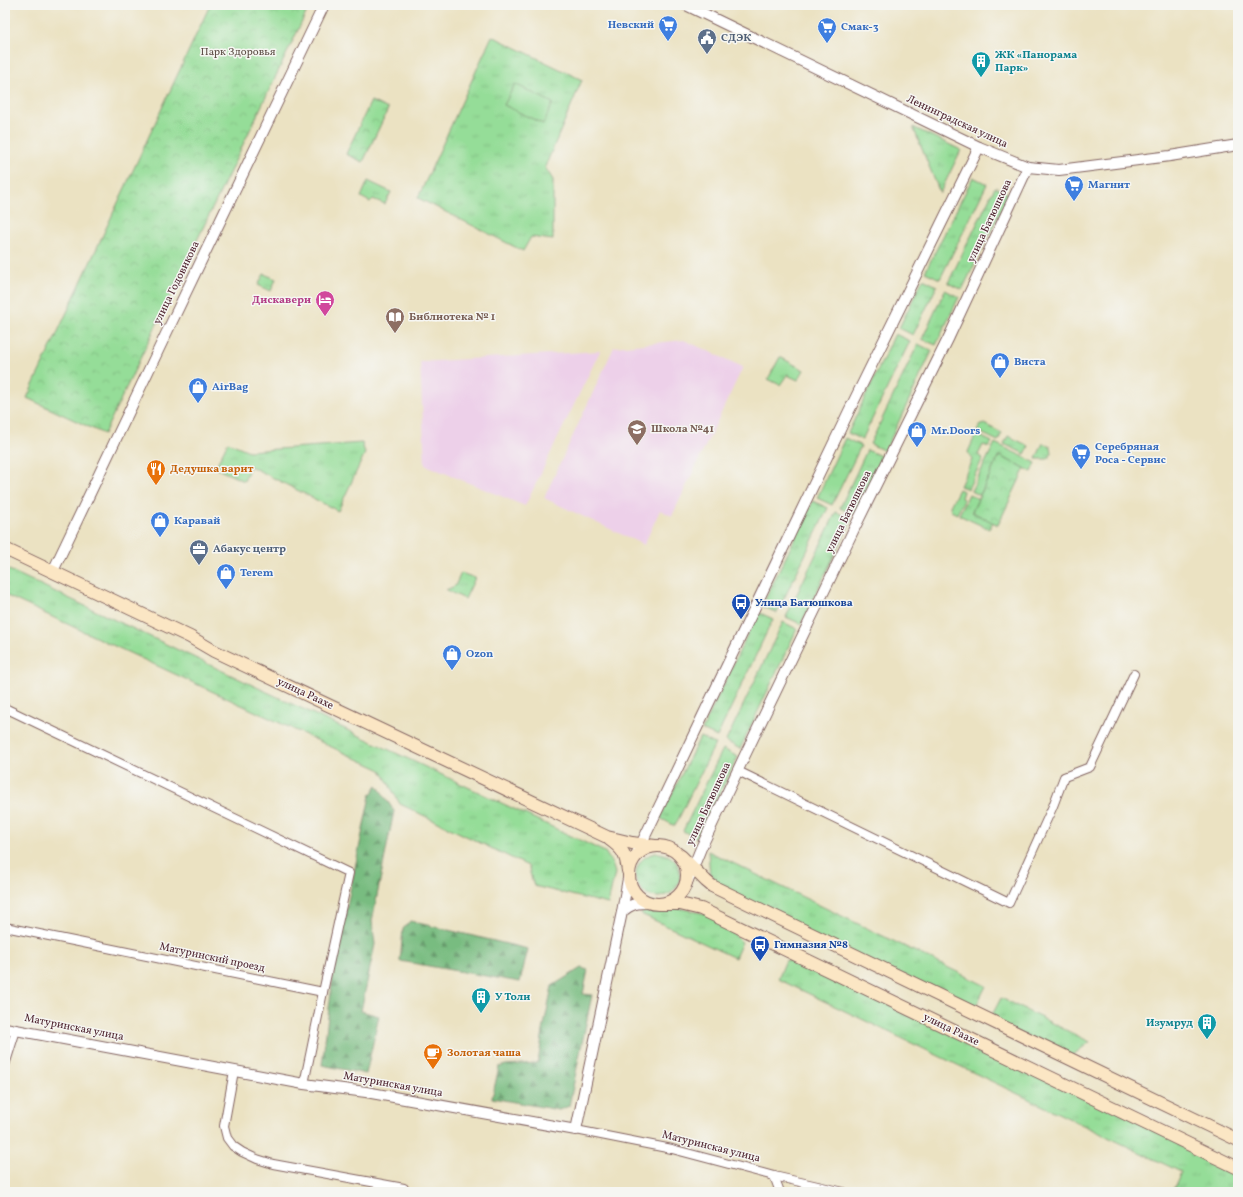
<svg xmlns="http://www.w3.org/2000/svg" width="1243" height="1197" font-family="Vollkorn,serif">
<style>
.built{fill:#edd0e9}
.grass{fill:url(#grass-tufts);stroke:#707e62}
.forest{fill:url(#forest-firs);stroke:#616e56}
.park{fill:url(#park-crowns);stroke:#707e62}
.pitch{fill:#95dd98;stroke:#707e62}
.lines{fill:none;stroke-linecap:round;stroke-linejoin:round}
.minor-casing{stroke:#826360;stroke-width:10}
.tertiary-casing{stroke:#826360;stroke-width:12}
.secondary-casing{stroke:#826360;stroke-width:14}
.minor{stroke:#fff;stroke-width:8}
.tertiary{stroke:#fff;stroke-width:10}
.secondary{stroke:#fbe6c4;stroke-width:12}
.labels{text-anchor:middle;dominant-baseline:central;stroke-width:3;stroke-linejoin:round;paint-order:stroke}
.shop-label{font-size:11px;font-weight:bold;fill:#366cbe;stroke:#f6f6f2;text-anchor:start}
.service-label{font-size:11px;font-weight:bold;fill:#4e5e75;stroke:#f6f6f2;text-anchor:start}
.park-label{font-size:11px;fill:#5d4e46;stroke:#f6f6f2}
.culture-label{font-size:11px;font-weight:bold;fill:#0d838f;stroke:#f6f6f2;text-anchor:start}
.street-label{font-size:11px;fill:#4a1f2b;stroke:#f6f6f2}
.hotel-label{font-size:11px;font-weight:bold;fill:#b23c85;stroke:#f6f6f2;text-anchor:end}
.education-label{font-size:11px;font-weight:bold;fill:#785e54;stroke:#f6f6f2;text-anchor:start}
.food-label{font-size:11px;font-weight:bold;fill:#c56008;stroke:#f6f6f2;text-anchor:start}
.transit-label{font-size:11px;font-weight:bold;fill:#164399;stroke:#f6f6f2;text-anchor:start}
</style>
<defs>
<pattern id="grass-tufts" width="24" height="20" patternUnits="userSpaceOnUse"><rect width="24" height="20" fill="#95dd98"/><path d="M3 7l-1-3M5 7V3M7 7l1-3M15 17l-1-3M17 17v-4M19 17l1-3" fill="none" stroke="#82bd83"/></pattern>
<pattern id="forest-firs" width="22" height="20" patternUnits="userSpaceOnUse"><rect width="22" height="20" fill="#78bc80"/><path d="M5 1l3.5 6h-7zM16 11l3.5 6h-7z" fill="#649869"/></pattern>
<pattern id="park-crowns" width="20" height="18" patternUnits="userSpaceOnUse"><rect width="20" height="18" fill="#95dd98"/><path d="M2 6a3 3 0 1 1 6 0M12 15a3 3 0 1 1 6 0" fill="none" stroke="#82bd83"/></pattern>
</defs>
<rect width="100%" height="100%" fill="#f6f6f2"/>
<filter id="ink" filterUnits="userSpaceOnUse"><feTurbulence type="fractalNoise" baseFrequency=".025" numOctaves="2"/><feDisplacementMap in="SourceGraphic" scale="8" xChannelSelector="R" yChannelSelector="G"/><feConvolveMatrix kernelMatrix="1 2 1 2 8 2 1 2 1" color-interpolation-filters="sRGB"/></filter>
<filter id="wash" filterUnits="userSpaceOnUse"><feTurbulence type="fractalNoise" baseFrequency=".012" numOctaves="4" result="noise"/><feDisplacementMap in="SourceGraphic" scale="16" xChannelSelector="R" yChannelSelector="G"/><feGaussianBlur stdDeviation="0.9" result="paint"/><feColorMatrix in="noise" values="0 0 0 0 0 0 0 0 0 0 0 0 0 0 0 0 0 1.4 0 .05"/><feComposite in="paint" operator="in"/></filter>
<g filter="url(#wash)">
<rect width="100%" height="100%" fill="#ebe2c2"/>
<!-- built -->
<g class="built">
<path d="M684 340 743 367 672 516 660 510 644 545 544 498 614 347Z"/>
<path d="M600 351 525 506 425 465 420 362Z"/>
</g>
<!-- grass -->
<g class="grass">
<path d="M492 36 582 80 545 167 553 180V240L531 237 523 251 418 198Z"/>
<path d="M913 127 961 150 940 193Z"/>
<path d="M973 177 987 184 940 279 925 272Z"/>
<path d="M368 181 391 192 385 204 373 199 370 202 361 197Z"/>
<path d="M995 187 1009 194 962 290 948 283Z"/>
<path d="M264 274 276 279 271 291 258 285Z"/>
<path d="M923 279 937 286 913 335 899 328Z"/>
<path d="M945 290 959 297 936 345 922 339Z"/>
<path d="M895 334 910 341 862 440 848 433Z"/>
<path d="M918 344 932 351 885 451 870 444Z"/>
<path d="M780 357 804 370 798 380 787 375 780 385 768 379Z"/>
<path d="M984 424 1002 433 998 441 977 431 980 426Z"/>
<path d="M976 434 992 442 989 447 983 445 978 455 983 458 968 489 960 486 972 460 968 452Z"/>
<path d="M1008 436 1029 446 1025 454 1004 444Z"/>
<path d="M845 438 861 446 832 505 817 498Z"/>
<path d="M228 442 249 451 362 443 365 453 338 511 250 466 244 481 215 468Z"/>
<path d="M995 443 1036 463 1032 472 999 456 980 495 971 491Z"/>
<path d="M1043 443 1051 447 1052 453 1048 459H1036Z"/>
<path d="M867 450 883 457 855 515 840 508Z"/>
<path d="M959 489 963 491 961 498 964 500 957 514 951 511 950 506Z"/>
<path d="M969 494 978 499 972 512 993 522 989 529 959 515Z"/>
<path d="M813 501 828 508 777 613 762 606Z"/>
<path d="M836 512 852 519 801 624 786 617Z"/>
<path d="M5 568 605 852 612 863 615 873 608 904 534 886 528 866 400 804 381 770 5 595Z"/>
<path d="M461 573 475 578 465 599 446 590 455 586Z"/>
<path d="M758 612 773 619 717 737 702 730Z"/>
<path d="M783 622 797 629 740 749 726 741Z"/>
<path d="M700 737 715 744 675 826 660 818Z"/>
<path d="M723 749 738 757 697 838 683 831Z"/>
<path d="M708 851 986 986 973 1012 711 888Z"/>
<circle cx="658" cy="875" r="22"/>
<path d="M646 901 716 916 742 942 735 958 641 914Z"/>
<path d="M786 960 819 966 1238 1168V1192H1172L1181 1172 778 979Z"/>
<path d="M1001 998 1090 1042 1069 1058 990 1019Z"/>
</g>
<!-- forest -->
<g class="forest">
<path d="M377 785 394 811 372 921 375 944 361 1011 379 1016 366 1074 322 1065 334 968 370 796Z"/>
<path d="M410 921 528 949 520 982 400 961 403 929Z"/>
<path d="M581 968 588 970 583 994 592 995 569 1106 559 1110 492 1098 499 1067 506 1065 538 1063 543 1031 552 986Z"/>
</g>
<!-- park -->
<g class="park">
<path d="M210 5H310L104 434 27 398Z"/>
<path d="M371 101 388 109 363 162 346 154Z"/>
<path d="M999 456 1025 468 998 525 972 512Z"/>
</g>
<!-- pitch -->
<path class="pitch" d="M515 84 553 103 543 124 504 105Z"/>
</g>
<g filter="url(#ink)">
<g class="lines">
<defs>
<g id="minor">
<path d="M5 708 349 873 323 992"/>
<path d="M738 771 1009 903 1053 806 1064 777 1090 767 1134 674"/>
<path d="M5 927 323 992 304 1084"/>
<path d="M5 1065 16 1030"/>
<path d="M234 1071 224 1126 227 1138 233 1146 242 1152 257 1159 273 1164 404 1188 405 1192"/>
<path d="M576 1130 672 1149 774 1176 844 1192"/>
<path d="M774 1176 780 1192"/>
</g>
<g id="tertiary">
<path d="M686 5 979 147 1028 167 1059 170 1170 156 1238 145"/>
<path d="M53 571 165 336 324 5"/>
<path d="M635 857 849 411 979 147"/>
<path d="M686 885 701 848 745 755 854 529 949 337 1028 167"/>
<path d="M622 912C632 903 637 903 650 903"/>
<path d="M5 1028 304 1084 366 1092 576 1130 622 912 629 873"/>
</g>
<g id="secondary">
<path d="M5 549 190 637 214 651 607 837 632 843 655 846"/>
<path d="M609 839C623 849 626 854 628 871"/>
<circle cx="658" cy="875" r="29"/>
<path d="M681 856 706 881 712 886 1238 1140"/>
<path d="M661 904H680L701 909 1238 1168"/>
</g>
</defs>
<!-- minor casing -->
<use href="#minor" class="minor-casing"/>
<!-- tertiary casing -->
<use href="#tertiary" class="tertiary-casing"/>
<!-- secondary casing -->
<use href="#secondary" class="secondary-casing"/>
<!-- minor -->
<use href="#minor" class="minor"/>
<!-- tertiary -->
<use href="#tertiary" class="tertiary"/>
<!-- secondary -->
<use href="#secondary" class="secondary"/>
</g>
</g>
<!-- icons -->
<defs>
<symbol id="supermarket-pin" viewBox="-11 -11 22 30"><path d="M0 17L-7.5 6A9.5 9.5 0 1 1 7.5 6Z" fill="#3f7fe0" stroke="#f6f6f2"/><path d="M-6-5.5h2.5l.6 2H6L4.5 2H-2.5L-4.4-4H-6ZM-1.5 3.2a1.3 1.3 0 1 0 .1 0ZM3 3.2a1.3 1.3 0 1 0 .1 0Z" fill="#fff"/></symbol>
<symbol id="civic-pin" viewBox="-11 -11 22 30"><path d="M0 17L-7.5 6A9.5 9.5 0 1 1 7.5 6Z" fill="#5c6f8a" stroke="#f6f6f2"/><path d="M-.6-6.5H3V-4.5H.6V-3L4-1V1h2V6H-6V1h2V-1L-.6-3ZM-1.2 2.5V6h2.4V2.5Z" fill="#fff"/></symbol>
<symbol id="building-pin" viewBox="-11 -11 22 30"><path d="M0 17L-7.5 6A9.5 9.5 0 1 1 7.5 6Z" fill="#0f9aa8" stroke="#f6f6f2"/><path d="M-4-6H4V6H1V3H-1V6H-4ZM-2.5-4.3h1.7v1.8h-1.7ZM.8-4.3h1.7v1.8H.8ZM-2.5-1h1.7V.8h-1.7ZM.8-1h1.7V.8H.8Z" fill="#fff"/></symbol>
<symbol id="hotel-pin" viewBox="-11 -11 22 30"><path d="M0 17L-7.5 6A9.5 9.5 0 1 1 7.5 6Z" fill="#d1479c" stroke="#f6f6f2"/><path d="M-6-4.5h1.5V1H6V5H4.5V3h-9V5H-6ZM-4 0a1.8 1.8 0 1 1 3.6 0ZM.5 0V-2.5h3Q6-2.5 6 0Z" fill="#fff"/></symbol>
<symbol id="library-pin" viewBox="-11 -11 22 30"><path d="M0 17L-7.5 6A9.5 9.5 0 1 1 7.5 6Z" fill="#8d6e63" stroke="#f6f6f2"/><path d="M-6-4Q-3-5.5-.7-3.5V5Q-3 3-6 4ZM6-4Q3-5.5 .7-3.5V5Q3 3 6 4Z" fill="#fff"/></symbol>
<symbol id="shop-pin" viewBox="-11 -11 22 30"><path d="M0 17L-7.5 6A9.5 9.5 0 1 1 7.5 6Z" fill="#3f7fe0" stroke="#f6f6f2"/><path d="M-5-2.5h2.3a2.7 3.5 0 0 1 5.4 0H5L5.5 6h-11ZM-1.5-2.5h3a1.5 2.3 0 0 0-3 0Z" fill="#fff"/></symbol>
<symbol id="school-pin" viewBox="-11 -11 22 30"><path d="M0 17L-7.5 6A9.5 9.5 0 1 1 7.5 6Z" fill="#8d6e63" stroke="#f6f6f2"/><path d="M0-5L7-2L0 1L-7-2ZM-4 1L0 2.5L4 1V4Q0 6-4 4Z" fill="#fff"/></symbol>
<symbol id="restaurant-pin" viewBox="-11 -11 22 30"><path d="M0 17L-7.5 6A9.5 9.5 0 1 1 7.5 6Z" fill="#e8710a" stroke="#f6f6f2"/><path d="M-5-6h1v4h1v-4h1v4h1v-4h1v5L-1.5 .5V6h-2V.5L-5-1ZM5-6V6H3V1.5H1.5Q1.5-4 5-6Z" fill="#fff"/></symbol>
<symbol id="office-pin" viewBox="-11 -11 22 30"><path d="M0 17L-7.5 6A9.5 9.5 0 1 1 7.5 6Z" fill="#5c6f8a" stroke="#f6f6f2"/><path d="M-6-3h4V-5.5h4V-3h4V5H-6ZM-1-4.5V-3h2v-1.5ZM-6 0V1H6V0Z" fill="#fff"/></symbol>
<symbol id="bus-pin" viewBox="-11 -11 22 30"><path d="M0 17L-7.5 6A9.5 9.5 0 1 1 7.5 6Z" fill="#1a4fb4" stroke="#f6f6f2"/><path d="M-5-6H5V4H4V6H2V4H-2V6H-4V4H-5ZM-3.5-4V0h7V-4ZM-3.5 1.2v1.5H-2V1.2ZM2 1.2v1.5H3.5V1.2Z" fill="#fff"/></symbol>
<symbol id="cafe-pin" viewBox="-11 -11 22 30"><path d="M0 17L-7.5 6A9.5 9.5 0 1 1 7.5 6Z" fill="#e8710a" stroke="#f6f6f2"/><path d="M-5.5-4.5H6V0H3Q3 3.5 0 3.5H-2.5Q-5.5 3.5-5.5 0ZM3-3.2v2h1.7v-2ZM-6 4.5H4V6H-6Z" fill="#fff"/></symbol>
</defs>
<g fill-rule="evenodd">
<use href="#supermarket-pin" x="657" y="14" width="22" height="30"/>
<use href="#supermarket-pin" x="816" y="16" width="22" height="30"/>
<use href="#civic-pin" x="696" y="27" width="22" height="30"/>
<use href="#building-pin" x="970" y="50" width="22" height="30"/>
<use href="#supermarket-pin" x="1063" y="174" width="22" height="30"/>
<use href="#hotel-pin" x="314" y="289" width="22" height="30"/>
<use href="#library-pin" x="384" y="306" width="22" height="30"/>
<use href="#shop-pin" x="989" y="351" width="22" height="30"/>
<use href="#shop-pin" x="187" y="376" width="22" height="30"/>
<use href="#school-pin" x="626" y="418" width="22" height="30"/>
<use href="#shop-pin" x="906" y="420" width="22" height="30"/>
<use href="#supermarket-pin" x="1070" y="442" width="22" height="30"/>
<use href="#restaurant-pin" x="145" y="458" width="22" height="30"/>
<use href="#shop-pin" x="149" y="510" width="22" height="30"/>
<use href="#office-pin" x="188" y="538" width="22" height="30"/>
<use href="#shop-pin" x="215" y="562" width="22" height="30"/>
<use href="#bus-pin" x="730" y="592" width="22" height="30"/>
<use href="#shop-pin" x="441" y="643" width="22" height="30"/>
<use href="#bus-pin" x="749" y="934" width="22" height="30"/>
<use href="#building-pin" x="470" y="986" width="22" height="30"/>
<use href="#building-pin" x="1196" y="1012" width="22" height="30"/>
<use href="#cafe-pin" x="422" y="1042" width="22" height="30"/>
</g>
<g class="labels">
<!-- shop labels -->
<g class="shop-label">
<text x="654" y="25" text-anchor="end">Невский</text>
<text x="841" y="27">Смак-3</text>
<text x="1088" y="185">Магнит</text>
<text x="1014" y="362">Виста</text>
<text x="212" y="387">AirBag</text>
<text x="931" y="431">Mr.Doors</text>
<text x="1095" y="447">Серебряная<tspan x="1095" dy="13">Роса - Сервис</tspan></text>
<text x="174" y="521">Каравай</text>
<text x="240" y="573">Terem</text>
<text x="466" y="654">Ozon</text>
</g>
<!-- service labels -->
<g class="service-label">
<text x="721" y="38">СДЭК</text>
<text x="213" y="549">Абакус центр</text>
</g>
<!-- park labels -->
<g class="park-label">
<text x="238" y="52">Парк Здоровья</text>
</g>
<!-- culture labels -->
<g class="culture-label">
<text x="995" y="55">ЖК «Панорама<tspan x="995" dy="13">Парк»</tspan></text>
<text x="495" y="997">У Толи</text>
<text x="1193" y="1023" text-anchor="end">Изумруд</text>
</g>
<!-- street labels -->
<g class="street-label">
<text transform="translate(957 122) rotate(25)">Ленинградская улица</text>
<text transform="translate(990 221) rotate(-65)">улица Батюшкова</text>
<text transform="translate(177 283) rotate(-64)">улица Годовикова</text>
<text transform="translate(849 512) rotate(-64)">улица Батюшкова</text>
<text transform="translate(305 694) rotate(25)">улица Раахе</text>
<text transform="translate(709 804) rotate(-65)">улица Батюшкова</text>
<text transform="translate(212 958) rotate(12)">Матуринский проезд</text>
<text transform="translate(74 1028) rotate(11)">Матуринская улица</text>
<text transform="translate(951 1030) rotate(26)">улица Раахе</text>
<text transform="translate(393 1085) rotate(10)">Матуринская улица</text>
<text transform="translate(711 1147) rotate(14)">Матуринская улица</text>
</g>
<!-- hotel labels -->
<g class="hotel-label">
<text x="311" y="300">Дискавери</text>
</g>
<!-- education labels -->
<g class="education-label">
<text x="409" y="317">Библиотека № 1</text>
<text x="651" y="429">Школа №41</text>
</g>
<!-- food labels -->
<g class="food-label">
<text x="170" y="469">Дедушка варит</text>
<text x="447" y="1053">Золотая чаша</text>
</g>
<!-- transit labels -->
<g class="transit-label">
<text x="755" y="603">Улица Батюшкова</text>
<text x="774" y="945">Гимназия №8</text>
</g>
</g>
<!-- margin -->
<rect width="1243" height="1197" fill="none" stroke="#f6f6f2" stroke-width="20"/>
</svg>
